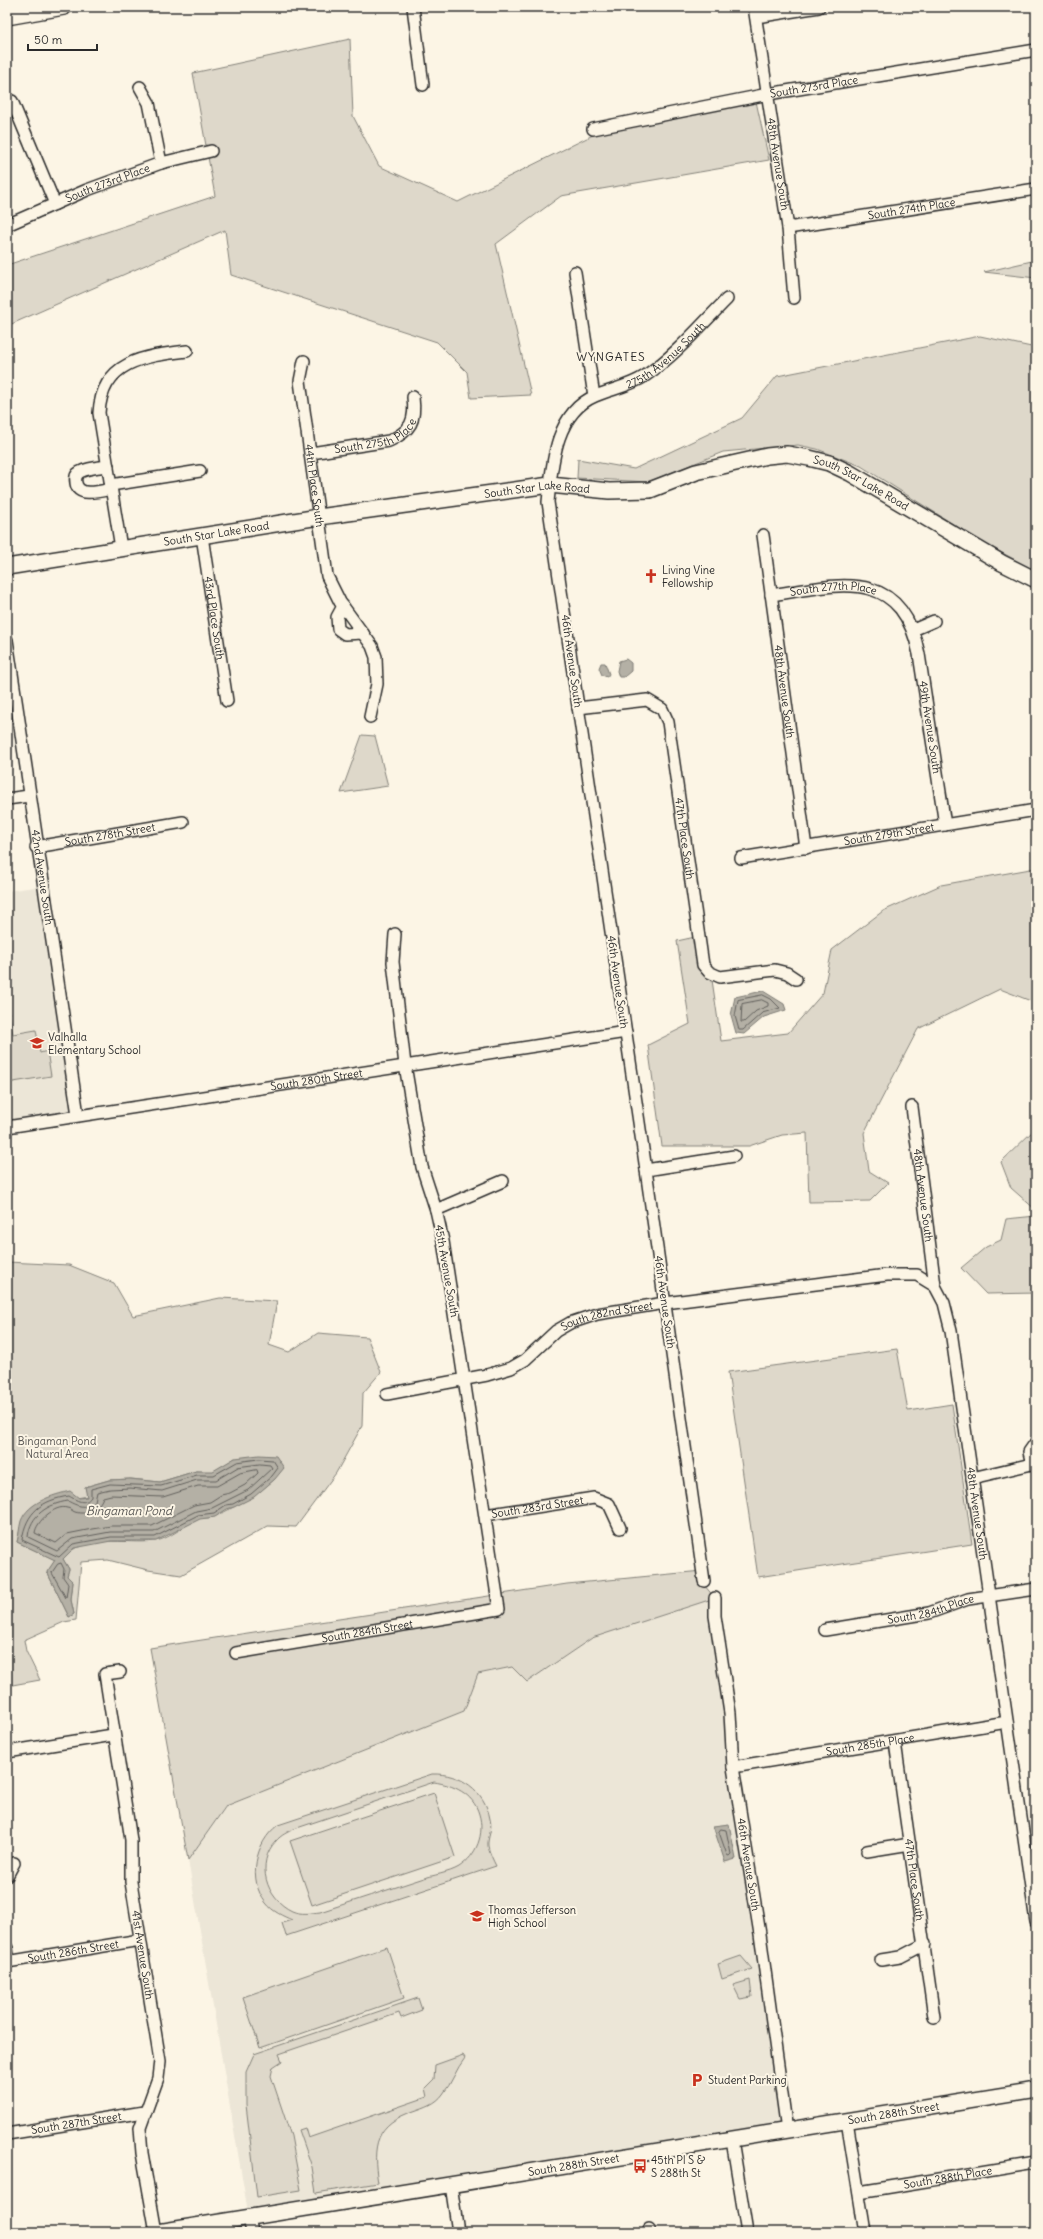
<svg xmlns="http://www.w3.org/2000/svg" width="1043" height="2239" font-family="Delius,sans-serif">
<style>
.built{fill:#ece6d7}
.green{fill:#ded8ca;stroke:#84827a;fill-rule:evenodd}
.water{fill:#b4b0a5;stroke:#7d7b74}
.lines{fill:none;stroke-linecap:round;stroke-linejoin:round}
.shore{stroke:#62605c;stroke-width:1}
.street-casing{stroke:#2b2b2b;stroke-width:14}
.secondary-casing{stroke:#2b2b2b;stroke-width:18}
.street{stroke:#fcf5e5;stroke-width:11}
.secondary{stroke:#fcf5e5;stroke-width:15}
.labels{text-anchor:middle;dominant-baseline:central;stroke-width:4;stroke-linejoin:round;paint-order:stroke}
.street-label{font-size:11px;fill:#2b2b2b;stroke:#fcf5e5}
.poi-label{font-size:11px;fill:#2b2b2b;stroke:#fcf5e5;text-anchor:start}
.park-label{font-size:11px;fill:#585653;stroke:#fcf5e5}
.neighbourhood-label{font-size:12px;letter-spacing:1px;fill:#2b2b2b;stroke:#fcf5e5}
.water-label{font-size:12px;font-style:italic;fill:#545350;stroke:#fcf5e5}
</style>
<rect width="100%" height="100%" fill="#fcf5e5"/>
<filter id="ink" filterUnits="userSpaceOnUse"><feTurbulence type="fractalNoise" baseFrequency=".025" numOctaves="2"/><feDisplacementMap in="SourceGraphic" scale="8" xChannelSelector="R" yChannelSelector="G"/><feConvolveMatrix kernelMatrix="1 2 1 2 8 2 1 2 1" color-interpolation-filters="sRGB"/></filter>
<g filter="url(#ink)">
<!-- built -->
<g class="built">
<path d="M42 886 78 1115 7 1127V891Z"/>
<path d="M715 1598 787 2131 249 2218 188 1860 226 1806 463 1711 478 1674 512 1667 527 1682 592 1638Z"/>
</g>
<!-- green -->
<g class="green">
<path d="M350 39 353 116 379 166 458 202 613 125 755 97 769 160 561 196 496 244 531 395 471 398 467 372 437 342 231 275 225 230 7 326V265L215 196 193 73Z"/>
<path d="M1036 260V278L984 272Z"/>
<path d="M980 336 1036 348V571L980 541 861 466 817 449 798 445 723 452 648 482 577 478 578 459 634 469 742 418 777 376Z"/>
<path d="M362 735 375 736 388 786 341 793Z"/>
<path d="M1036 868V1003L1000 989 918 1029 864 1133 869 1171 888 1183 870 1201 809 1202 807 1133 782 1135 749 1146H662L648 1045 690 1024 677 941 695 937 705 974 712 980 721 1041 788 1033 823 993 832 950 883 911 941 885Z"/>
<path d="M7 1001 13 1034 36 1030 40 1053 47 1051 51 1076 7 1083Z"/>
<path d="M1036 1128V1210L1011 1188 1001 1162Z"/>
<path d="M1036 1216V1293L986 1294 961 1268 986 1247 1001 1240 1006 1219Z"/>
<path d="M7 1262 69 1265 114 1283 133 1316 220 1298 277 1301 269 1345 289 1352 318 1333 367 1337 381 1372 363 1393 362 1426 336 1473 296 1527 268 1526 181 1575 148 1570 108 1560 81 1562 76 1620 64 1622 24 1640 26 1651 40 1680 7 1686ZM235 1458 275 1479C254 1497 240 1504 216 1516 211 1519 204 1517 198 1519 184 1525 170 1539 155 1541 127 1545 82 1532 63 1559L69 1569 67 1576 73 1582 71 1600 74 1614 69 1617 47 1572 56 1560 17 1542 22 1520 33 1506 88 1496 85 1487 109 1480 131 1479 160 1482 196 1471 213 1472Z"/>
<path d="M897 1349 908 1411 952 1404 972 1544 758 1577 728 1372Z"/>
<path d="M702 1571 704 1585 715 1598 592 1638 527 1682 512 1667 478 1674 464 1711 226 1806 188 1860 150 1648 567 1584Z"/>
<path d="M432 1774C460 1773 485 1790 490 1819 493 1830 487 1838 488 1846 489 1852 493 1860 496 1866L286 1936 282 1923 292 1920C283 1916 273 1912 266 1903 247 1880 255 1842 278 1825ZM434 1782C453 1785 473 1793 479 1814 485 1834 477 1855 459 1867 449 1873 433 1875 421 1879 387 1890 354 1901 320 1912 311 1913 301 1915 292 1911 266 1899 255 1863 276 1841 281 1835 288 1832 294 1829Z"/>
<path d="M434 1793 455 1857 312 1905 290 1841Z"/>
<path d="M387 1947 404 1998 260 2048 243 1997Z"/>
<path d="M741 1956 752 1969 722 1979 718 1964Z"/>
<path d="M750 1980 752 1997 740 1999 733 1985Z"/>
<path d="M418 1998 422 2010 401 2018 399 2013 279 2054 282 2061 273 2067 271 2076 291 2136 301 2190 257 2197 246 2105V2072L254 2054Z"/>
<path d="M463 2055 465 2058C456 2069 452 2083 443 2094 436 2104 425 2107 414 2111 375 2124 372 2145 378 2183L316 2193 312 2167 299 2130 305 2128 308 2138 427 2097 425 2088 434 2079 435 2065Z"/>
</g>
<!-- water -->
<g class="water">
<path d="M626 659 631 663V671L624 677H619L617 671 619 661Z"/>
<path d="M601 663H605L609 674 607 677 602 675 599 668Z"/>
<path d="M763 991 784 1004 786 1010 764 1017 744 1034 736 1033 731 1015 735 997Z"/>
<path d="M259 1455 276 1456 284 1468 275 1479 254 1497 234 1507 227 1509 215 1517 200 1519 156 1541H111L74 1548 63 1559 69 1569 67 1576 73 1582 71 1600 74 1614 69 1617 47 1572 55 1560 17 1542C19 1536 19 1528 21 1521 28 1502 53 1495 70 1491L79 1498 87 1497 85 1487 109 1480 130 1479 160 1482 196 1471H213L235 1458Z"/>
<path d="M729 1824 736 1859 725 1862 713 1826Z"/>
</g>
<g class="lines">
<!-- shore -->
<g class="shore">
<path d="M763 995 771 999 780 1008 762 1013 743 1030H739L735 1016 738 1000Z"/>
<path d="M762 1000 768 1003V1006L756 1011 744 1022H741L742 1004Z"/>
<path d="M259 1459 273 1460 278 1468 272 1476 251 1494 233 1504 226 1505 214 1513 198 1515 155 1537H111L73 1544 59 1557 22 1540C26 1512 42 1500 69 1496 76 1500 85 1506 91 1497V1489L110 1484 161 1486 197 1475H214L237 1462Z"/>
<path d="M260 1464 270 1465 272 1468 248 1490 212 1508 196 1511 154 1532H110L72 1539 57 1551 28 1537C30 1515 48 1504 68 1501 77 1506 87 1510 95 1501L97 1492 110 1489 130 1488 162 1491 197 1480H216L238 1467Z"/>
<path d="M257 1470 258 1473 245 1485 230 1493 221 1495 210 1502 194 1505 152 1526H111L87 1530 67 1534 56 1543 35 1533C36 1522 55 1504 67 1508 70 1508 72 1511 75 1512 88 1516 99 1508 103 1497L111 1495 163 1497 198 1486H217L240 1473Z"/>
<path d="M58 1564 61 1563 64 1569 63 1577 68 1584 66 1598 52 1573Z"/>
<path d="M721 1829 726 1830 731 1854 729 1856 727 1855 719 1832Z"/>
</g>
<defs>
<g id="street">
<path d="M413 7 423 85"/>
<path id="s1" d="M754 7 788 228 794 298"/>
<path d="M756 17 819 7"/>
<path d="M140 87 149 103 161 163"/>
<path d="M12 101 55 204"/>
<path id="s2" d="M593 129 768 94 1036 50"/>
<path id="s3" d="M7 225 87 190 161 163 211 151"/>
<path id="s4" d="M788 228 1036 189"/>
<path d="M575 272 594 396"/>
<path id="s5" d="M304 361 300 381 327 576 340 602 372 646 376 657 377 684 370 717"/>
<path id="s6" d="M311 453 389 441C411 431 416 421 413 397"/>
<path d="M108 466C99 467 87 468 80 472 76 474 75 478 76 483 78 498 101 491 111 489"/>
<path d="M111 485 200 471"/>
<path id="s7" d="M763 535 806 848"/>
<path id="s8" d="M202 536 227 701"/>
<path d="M121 548 99 413C102 361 144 356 187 351"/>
<path id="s9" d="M771 595C838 585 901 565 919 654L945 825"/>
<path d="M343 606 337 617 338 629 345 634 363 633"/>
<path d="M913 630 934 621"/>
<path id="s10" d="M7 640 78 1115"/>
<path id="s11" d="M578 708 647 700 662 709 668 722 703 965 709 972 720 977 775 970 787 973 796 979"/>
<path d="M7 799 29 796"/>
<path id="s12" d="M36 847 183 822"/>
<path id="s13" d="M741 858 1036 810"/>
<path id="s14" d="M912 1107 935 1286 944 1303 951 1331 1036 1922"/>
<path id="s15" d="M7 1127 626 1032"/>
<path d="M646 1170 734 1156"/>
<path d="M436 1210 503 1181"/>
<path id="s16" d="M387 1394 487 1375 511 1368 525 1360 556 1331 570 1323 597 1314 665 1303 887 1275H917L935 1286"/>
<path d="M1032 1464 1029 1452 1036 1442"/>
<path d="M972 1478 1036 1463"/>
<path id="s17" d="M485 1515 594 1498 609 1504 620 1528"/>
<path id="s18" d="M704 1581 646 1170 548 502C552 465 555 413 595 396 612 389 630 386 645 376 676 355 701 325 727 299"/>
<path id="s19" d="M715 1598V1616L730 1713 733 1767 760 1934 787 2131"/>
<path id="s20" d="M825 1630 929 1613 968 1599 1036 1589"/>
<path id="s21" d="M236 1653 499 1609 443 1241 436 1210 422 1167 405 1065 393 962 395 934"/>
<path id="s22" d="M120 1672 105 1674 131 1840V1882L160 2061 158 2078 140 2128 142 2153 156 2232"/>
<path id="s23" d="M895 1742 934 2017"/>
<path d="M7 1752 113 1735"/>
<path id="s24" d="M733 1767 1007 1722"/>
<path d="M867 1851 910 1844"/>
<path d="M7 1876 14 1863"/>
<path d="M7 1948 9 1961"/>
<path d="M881 1960 900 1957 925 1944"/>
<path id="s25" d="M7 1962 140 1940"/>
<path d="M847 2121 865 2232"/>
<path id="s26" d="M7 2134 144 2112"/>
<path d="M732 2140 747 2232"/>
<path d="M451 2185 458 2232"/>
<path id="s27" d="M859 2192 1036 2163"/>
<path d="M249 2218 252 2232"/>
<path d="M649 2229V2232"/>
</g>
<g id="secondary">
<path d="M7 17 64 7"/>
<path id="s28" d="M7 567 319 517 550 485 609 491 650 490 696 472 767 456 787 454 809 458 829 463 850 473 1002 563 1036 580"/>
<path id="s29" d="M158 2232 1036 2090"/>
</g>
</defs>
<!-- street casing -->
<use href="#street" class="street-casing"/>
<!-- secondary casing -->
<use href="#secondary" class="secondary-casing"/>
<!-- street -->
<use href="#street" class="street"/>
<!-- secondary -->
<use href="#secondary" class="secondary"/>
</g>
</g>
<!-- icons -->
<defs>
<symbol id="church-bare" viewBox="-9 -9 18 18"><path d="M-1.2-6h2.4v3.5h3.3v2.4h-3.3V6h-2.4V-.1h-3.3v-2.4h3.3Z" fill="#c8321e" stroke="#fcf5e5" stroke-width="2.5" paint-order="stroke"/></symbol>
<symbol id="school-bare" viewBox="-9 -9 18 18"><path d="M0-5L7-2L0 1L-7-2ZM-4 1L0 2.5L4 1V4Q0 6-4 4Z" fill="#c8321e" stroke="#fcf5e5" stroke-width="2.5" paint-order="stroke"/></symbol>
<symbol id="parking-bare" viewBox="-9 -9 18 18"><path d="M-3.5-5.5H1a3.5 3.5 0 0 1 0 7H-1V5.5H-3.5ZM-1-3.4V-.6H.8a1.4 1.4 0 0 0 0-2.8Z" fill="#c8321e" stroke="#fcf5e5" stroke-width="2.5" paint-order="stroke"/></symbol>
<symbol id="bus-bare" viewBox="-9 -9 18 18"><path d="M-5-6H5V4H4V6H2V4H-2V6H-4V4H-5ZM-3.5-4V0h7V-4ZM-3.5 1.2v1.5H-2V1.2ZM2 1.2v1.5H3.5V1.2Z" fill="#c8321e" stroke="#fcf5e5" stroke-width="2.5" paint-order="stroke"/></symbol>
</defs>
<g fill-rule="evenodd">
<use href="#church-bare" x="641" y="566" width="20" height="20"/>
<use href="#school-bare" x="27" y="1033" width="20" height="20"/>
<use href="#school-bare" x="467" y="1906" width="20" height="20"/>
<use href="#parking-bare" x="687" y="2070" width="20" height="20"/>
<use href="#bus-bare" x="630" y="2156" width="20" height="20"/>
</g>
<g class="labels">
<!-- street labels -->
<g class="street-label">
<text stroke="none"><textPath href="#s2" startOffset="225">South 273rd Place</textPath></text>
<text stroke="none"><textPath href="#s1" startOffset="159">48th Avenue South</textPath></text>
<text stroke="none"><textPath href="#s3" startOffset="109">South 273rd Place</textPath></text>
<text stroke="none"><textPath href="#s4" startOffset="125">South 274th Place</textPath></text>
<text stroke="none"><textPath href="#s18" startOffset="1295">275th Avenue South</textPath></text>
<text stroke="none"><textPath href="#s6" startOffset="68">South 275th Place</textPath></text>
<text stroke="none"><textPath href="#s28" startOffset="872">South Star Lake Road</textPath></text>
<text stroke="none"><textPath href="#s5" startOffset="126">44th Place South</textPath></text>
<text stroke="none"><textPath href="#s28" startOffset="536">South Star Lake Road</textPath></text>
<text stroke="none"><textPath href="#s28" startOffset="212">South Star Lake Road</textPath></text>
<text stroke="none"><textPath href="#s9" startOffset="63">South 277th Place</textPath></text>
<text stroke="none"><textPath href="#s8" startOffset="83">43rd Place South</textPath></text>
<text transform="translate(572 661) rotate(82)">46th Avenue South</text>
<text stroke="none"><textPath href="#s7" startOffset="158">48th Avenue South</textPath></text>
<text stroke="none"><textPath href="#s9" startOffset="260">49th Avenue South</textPath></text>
<text stroke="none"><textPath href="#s13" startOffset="150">South 279th Street</textPath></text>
<text stroke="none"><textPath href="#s12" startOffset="75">South 278th Street</textPath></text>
<text stroke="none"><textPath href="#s11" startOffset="219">47th Place South</textPath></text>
<text stroke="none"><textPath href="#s10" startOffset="240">42nd Avenue South</textPath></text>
<text transform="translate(618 982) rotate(82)">46th Avenue South</text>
<text stroke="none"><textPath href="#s15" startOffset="313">South 280th Street</textPath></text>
<text stroke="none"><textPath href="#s14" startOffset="89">48th Avenue South</textPath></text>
<text transform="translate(447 1271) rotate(80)">45th Avenue South</text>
<text transform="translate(665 1302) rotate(82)">46th Avenue South</text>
<text stroke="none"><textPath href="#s16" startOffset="239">South 282nd Street</textPath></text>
<text stroke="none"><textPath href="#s17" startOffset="53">South 283rd Street</textPath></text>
<text stroke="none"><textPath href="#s14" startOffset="413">48th Avenue South</textPath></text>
<text stroke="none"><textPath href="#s20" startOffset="108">South 284th Place</textPath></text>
<text stroke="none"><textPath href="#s21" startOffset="133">South 284th Street</textPath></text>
<text stroke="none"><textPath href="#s24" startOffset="139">South 285th Place</textPath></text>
<text stroke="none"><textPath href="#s19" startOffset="269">46th Avenue South</textPath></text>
<text stroke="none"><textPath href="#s23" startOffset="139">47th Place South</textPath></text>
<text stroke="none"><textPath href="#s25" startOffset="67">South 286th Street</textPath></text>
<text stroke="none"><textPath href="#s22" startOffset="299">41st Avenue South</textPath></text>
<text stroke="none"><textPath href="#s29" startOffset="745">South 288th Street</textPath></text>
<text stroke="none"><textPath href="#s26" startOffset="70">South 287th Street</textPath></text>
<text stroke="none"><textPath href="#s29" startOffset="421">South 288th Street</textPath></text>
<text stroke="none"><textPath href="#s27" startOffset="90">South 288th Place</textPath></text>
</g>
<!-- poi labels -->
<g class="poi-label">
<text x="662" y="570">Living Vine<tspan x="662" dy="13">Fellowship</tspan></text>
<text x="48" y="1037">Valhalla<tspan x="48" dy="13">Elementary School</tspan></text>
<text x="488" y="1910">Thomas Jefferson<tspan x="488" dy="13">High School</tspan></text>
<text x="708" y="2080">Student Parking</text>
<text x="651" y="2160">45th Pl S &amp;<tspan x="651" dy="13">S 288th St</tspan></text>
</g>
<!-- park labels -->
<g class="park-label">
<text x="57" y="1441">Bingaman Pond<tspan x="57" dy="13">Natural Area</tspan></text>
</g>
<!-- neighbourhood labels -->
<g class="neighbourhood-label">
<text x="611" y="356">WYNGATES</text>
</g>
<!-- water labels -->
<g class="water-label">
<text x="129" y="1510">Bingaman Pond</text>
</g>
</g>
<!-- margin -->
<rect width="1043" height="2239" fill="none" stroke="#fcf5e5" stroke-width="24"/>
<rect x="12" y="12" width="1019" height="2215" fill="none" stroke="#2b2b2b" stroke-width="1.5" filter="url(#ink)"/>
<!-- scale -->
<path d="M28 44v6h69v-6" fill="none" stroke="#2b2b2b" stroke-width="2"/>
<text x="34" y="44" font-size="12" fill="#2b2b2b" stroke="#fcf5e5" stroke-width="3" paint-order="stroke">50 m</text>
</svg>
